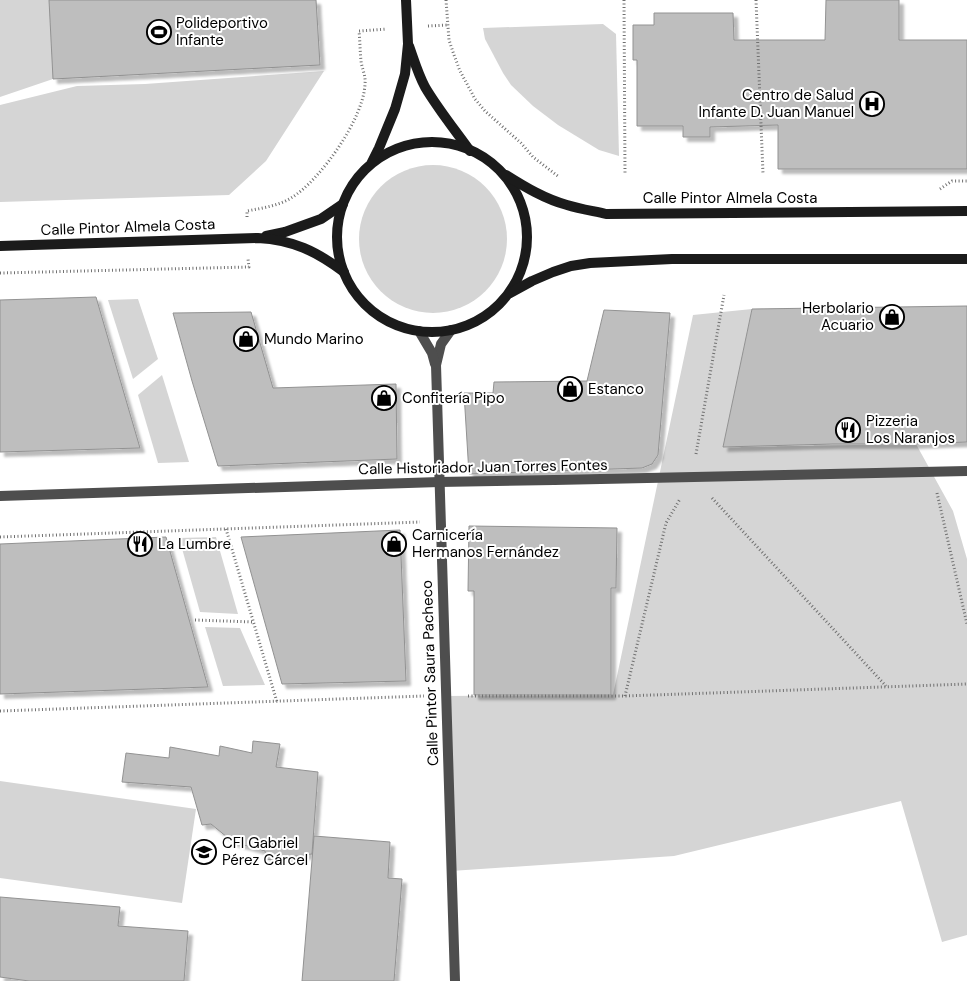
<svg xmlns="http://www.w3.org/2000/svg" width="967" height="981" font-family="'DM Sans',sans-serif">
<style>
.green{fill:#d5d5d5}
.building{fill:#bebebe;stroke:#929292;filter:url(#shadow)}
.lines{fill:none;stroke-linecap:round;stroke-linejoin:round}
.path{stroke:#707070;stroke-width:3;stroke-dasharray:1 2.5;stroke-linecap:butt}
.pedestrian{stroke:#4e4e4e;stroke-width:10}
.minor{stroke:#4e4e4e;stroke-width:10}
.secondary{stroke:#1b1b1b;stroke-width:10}
.labels{text-anchor:middle;dominant-baseline:central;stroke-width:4;stroke-linejoin:round;paint-order:stroke}
.poi-label{font-size:15px;fill:#000;stroke:#fff;text-anchor:start}
.street-label{font-size:15px;fill:#000;stroke:#fff}
</style>
<defs>
<filter id="shadow"><feDropShadow dx="4.5" dy="4.5" stdDeviation="1" flood-color="#0004"/></filter>
</defs>
<rect width="100%" height="100%" fill="#fff"/>
<!-- green -->
<g class="green">
<path d="M0 0H316L320 65 53 79 0 97Z"/>
<path d="M603 24 616 34 619 156 599 150 558 125 533 106 511 85 503 73 485 39 483 28Z"/>
<path d="M324 71 266 161 229 195 0 202V105L77 86 145 84Z"/>
<circle cx="433" cy="239" r="74"/>
<path d="M138 299 158 359 133 379 108 300Z"/>
<path d="M752 309 724 447 916 444 953 511 967 559V935L942 942 901 801 674 856 451 871 446 696 613 695 693 315Z"/>
<path d="M162 375 189 462 158 463 138 395Z"/>
<path d="M216 537 238 614 200 612 179 538Z"/>
<path d="M205 627 240 628 265 685 223 686Z"/>
<path d="M0 781 196 809 182 903 0 878Z"/>
</g>
<!-- building -->
<g class="building">
<path d="M49 0H316L320 65 53 79Z"/>
<path d="M826 0H899V40H967V169H778V125L710 127V137H683V126H637V60H633V25H654V13H733L734 40H825Z"/>
<path d="M96 297 140 448 0 452V300Z"/>
<path d="M967 306V442L916 444H833L723 447 752 309Z"/>
<path d="M604 310 670 313 658 455 652 464 642 468 469 474 464 393H493L494 382 587 381Z"/>
<path d="M251 312 273 388 396 384 397 459 218 466 192 381 173 313Z"/>
<path d="M469 526 617 528 616 588H611V695H474V591H468Z"/>
<path d="M400 530 406 681 282 684 241 537Z"/>
<path d="M166 537 208 687 0 694V544Z"/>
<path d="M253 741 280 744 276 767 318 772 312 854 266 860 265 851 233 842 211 824 202 825 191 787 122 782 126 753 169 758 170 747 219 756 220 746 252 753Z"/>
<path d="M314 836 390 842 388 878 402 879 394 981H302Z"/>
<path d="M0 897 120 907 118 926 188 931 184 981H29L0 977Z"/>
</g>
<g class="lines">
<!-- path -->
<g class="path">
<path d="M446 0 449 40 454 55 460 71 475 99 485 111 521 143 533 157 559 177"/>
<path d="M624 0 625 174"/>
<path d="M756 0 763 174"/>
<path d="M428 26 448 25"/>
<path d="M940 189 952 181H967"/>
<path d="M247 217V211C262 208 278 206 291 198 320 181 364 118 365 84 366 76 362 69 361 61 360 51 360 41 359 31L387 29"/>
<path d="M0 273 249 267 248 259"/>
<path d="M696 454 724 295"/>
<path d="M937 493 967 624"/>
<path d="M712 498 886 686"/>
<path d="M226 529 277 702"/>
<path d="M0 537 420 522"/>
<path d="M195 620 253 622"/>
<path d="M468 696H625L967 684"/>
<path d="M625 696 666 523 680 499"/>
<path d="M0 711 424 696"/>
</g>
<!-- pedestrian -->
<path class="pedestrian" d="M554 480 967 471"/>
<!-- minor -->
<g class="minor">
<path d="M451 330 441 344 436 365 455 981"/>
<path d="M419 331 432 353 435 364"/>
<path d="M0 496 439 482 554 480"/>
</g>
<!-- secondary -->
<g class="secondary">
<path d="M409 46C414 60 418 74 425 87 438 109 455 130 470 151"/>
<circle cx="432" cy="237" r="95"/>
<path d="M372 162 379 148 395 109 405 74 408 44 406 0"/>
<path d="M506 175C525 187 545 199 567 205 580 209 593 211 606 214L967 211"/>
<path d="M266 236 285 232 321 219 343 204"/>
<path d="M0 246 258 238C293 240 316 251 344 272"/>
<path d="M510 293 532 281 553 272 571 266 590 263 672 259H967"/>
</g>
</g>
<!-- icons -->
<defs>
<symbol id="stadium-ring" viewBox="-11 -11 22 22"><circle r="9.5" fill="#fff" stroke="#000" stroke-width="1.5"/><path d="M0-5a6.5 5 0 1 0 0 10a6.5 5 0 1 0 0-10ZM-3.5-1.8h7v3.6h-7Z" fill="#000"/></symbol>
<symbol id="hospital-ring" viewBox="-11 -11 22 22"><circle r="9.5" fill="#fff" stroke="#000" stroke-width="1.5"/><path d="M-5-5h3v3.5h4V-5h3V5h-3V1.5h-4V5h-3Z" fill="#000"/></symbol>
<symbol id="shop-ring" viewBox="-11 -11 22 22"><circle r="9.5" fill="#fff" stroke="#000" stroke-width="1.5"/><path d="M-5-2.5h2.3a2.7 3.5 0 0 1 5.4 0H5L5.5 6h-11ZM-1.5-2.5h3a1.5 2.3 0 0 0-3 0Z" fill="#000"/></symbol>
<symbol id="restaurant-ring" viewBox="-11 -11 22 22"><circle r="9.5" fill="#fff" stroke="#000" stroke-width="1.5"/><path d="M-5-6h1v4h1v-4h1v4h1v-4h1v5L-1.5 .5V6h-2V.5L-5-1ZM5-6V6H3V1.5H1.5Q1.5-4 5-6Z" fill="#000"/></symbol>
<symbol id="school-ring" viewBox="-11 -11 22 22"><circle r="9.5" fill="#fff" stroke="#000" stroke-width="1.5"/><path d="M0-5L7-2L0 1L-7-2ZM-4 1L0 2.5L4 1V4Q0 6-4 4Z" fill="#000"/></symbol>
</defs>
<g fill-rule="evenodd">
<use href="#stadium-ring" x="145" y="18" width="28" height="28"/>
<use href="#hospital-ring" x="858" y="90" width="28" height="28"/>
<use href="#shop-ring" x="878" y="303" width="28" height="28"/>
<use href="#shop-ring" x="232" y="325" width="28" height="28"/>
<use href="#shop-ring" x="556" y="375" width="28" height="28"/>
<use href="#shop-ring" x="370" y="384" width="28" height="28"/>
<use href="#restaurant-ring" x="834" y="416" width="28" height="28"/>
<use href="#restaurant-ring" x="126" y="530" width="28" height="28"/>
<use href="#shop-ring" x="380" y="530" width="28" height="28"/>
<use href="#school-ring" x="190" y="838" width="28" height="28"/>
</g>
<g class="labels">
<!-- poi labels -->
<g class="poi-label">
<text x="176" y="23">Polideportivo<tspan x="176" dy="17">Infante</tspan></text>
<text x="854" y="95" text-anchor="end">Centro de Salud<tspan x="854" dy="17">Infante D. Juan Manuel</tspan></text>
<text x="874" y="308" text-anchor="end">Herbolario<tspan x="874" dy="17">Acuario</tspan></text>
<text x="264" y="339">Mundo Marino</text>
<text x="588" y="389">Estanco</text>
<text x="402" y="398">Confitería Pipo</text>
<text x="866" y="421">Pizzeria<tspan x="866" dy="17">Los Naranjos</tspan></text>
<text x="412" y="535">Carnicería<tspan x="412" dy="17">Hermanos Fernández</tspan></text>
<text x="158" y="544">La Lumbre</text>
<text x="222" y="843">CFI Gabriel<tspan x="222" dy="17">Pérez Cárcel</tspan></text>
</g>
<!-- street labels -->
<g class="street-label">
<text x="730" y="198">Calle Pintor Almela Costa</text>
<text transform="translate(128 227) rotate(-2)">Calle Pintor Almela Costa</text>
<text transform="translate(483 467) rotate(-1)">Calle Historiador Juan Torres Fontes</text>
<text transform="translate(430 673) rotate(-92)">Calle Pintor Saura Pacheco</text>
</g>
</g>
</svg>
